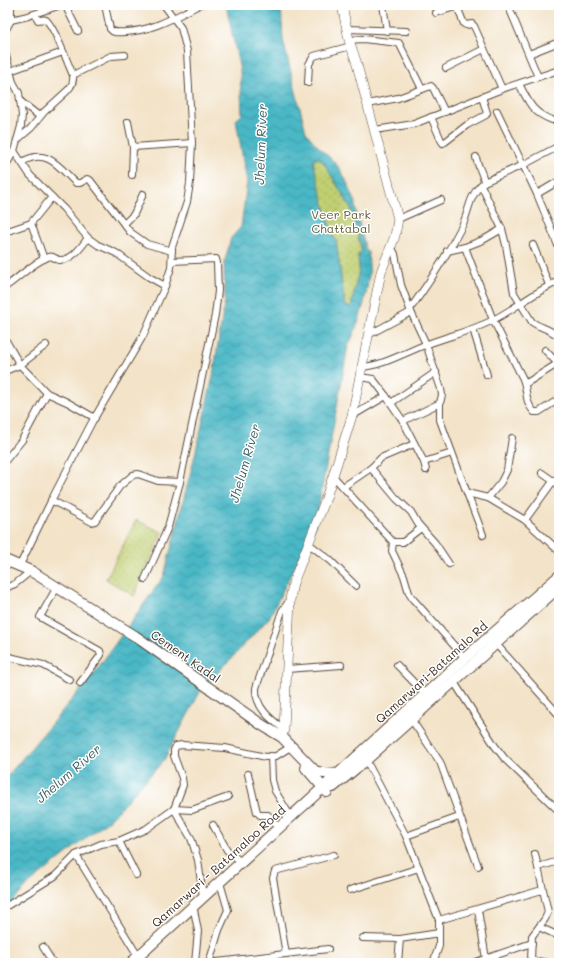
<svg xmlns="http://www.w3.org/2000/svg" width="564" height="968" font-family="Mali,sans-serif">
<style>
.park{fill:url(#park-dots);stroke:#7e7c48}
.water{fill:url(#water-waves);stroke:#427072;fill-rule:evenodd}
.lines{fill:none;stroke-linecap:round;stroke-linejoin:round}
.street-casing{stroke:#574638;stroke-width:8}
.secondary-casing{stroke:#574638;stroke-width:10}
.primary-casing{stroke:#574638;stroke-width:12}
.street{stroke:#fff;stroke-width:6}
.secondary{stroke:#fff;stroke-width:9}
.primary{stroke:#fff;stroke-width:10}
.labels{text-anchor:middle;dominant-baseline:central;stroke-width:3;stroke-linejoin:round;paint-order:stroke}
.park-label{font-size:12px;fill:#635c37;stroke:#fff}
.street-label{font-size:12px;fill:#3b2a1e;stroke:#fff}
.water-label{font-size:13px;font-style:italic;fill:#416261;stroke:#fff}
</style>
<defs>
<pattern id="park-dots" width="8" height="8" patternUnits="userSpaceOnUse"><rect width="8" height="8" fill="#c0cf71"/><path d="M2 2h.1M6 6h.1" fill="none" stroke="#a6b261" stroke-width="1.8" stroke-linecap="round"/></pattern>
<pattern id="water-waves" width="16" height="10" patternUnits="userSpaceOnUse"><rect width="16" height="10" fill="#4ab7c6"/><path d="M0 5q4-4 8 0t8 0" fill="none" stroke="#3f95a0"/></pattern>
</defs>
<rect width="100%" height="100%" fill="#fff"/>
<filter id="ink" filterUnits="userSpaceOnUse"><feTurbulence type="fractalNoise" baseFrequency=".025" numOctaves="2"/><feDisplacementMap in="SourceGraphic" scale="8" xChannelSelector="R" yChannelSelector="G"/><feConvolveMatrix kernelMatrix="1 2 1 2 8 2 1 2 1" color-interpolation-filters="sRGB"/></filter>
<filter id="wash" filterUnits="userSpaceOnUse"><feTurbulence type="fractalNoise" baseFrequency=".012" numOctaves="4" result="noise"/><feDisplacementMap in="SourceGraphic" scale="16" xChannelSelector="R" yChannelSelector="G"/><feGaussianBlur stdDeviation="0.9" result="paint"/><feColorMatrix in="noise" values="0 0 0 0 0 0 0 0 0 0 0 0 0 0 0 0 0 1.4 0 .05"/><feComposite in="paint" operator="in"/></filter>
<g filter="url(#wash)">
<rect width="100%" height="100%" fill="#f3e3c8"/>
<!-- park -->
<g class="park">
<path d="M318 158 322 160 351 208 362 252 358 254 359 270 351 307 345 306 336 240 332 234 312 161Z"/>
<path d="M136 520 162 532 134 596 106 579Z"/>
</g>
<!-- water -->
<path class="water" d="M226 5H281L283 40 306 132C315 145 326 153 336 164 345 175 350 190 356 203L355 206 366 251 368 252C368 259 370 267 369 274 367 296 359 326 348 346L315 526 269 618 200 692 164 760 111 818 30 883 5 910V779L95 672 164 576 195 455 213 376 225 299 224 264 231 238 241 227 247 182 236 120 242 115 240 70ZM318 158 322 160 351 208 362 252 358 254 359 270 351 307 345 306 336 240 332 234 313 161Z"/>
</g>
<g filter="url(#ink)">
<g class="lines">
<defs>
<g id="street">
<path d="M65 5 78 31"/>
<path d="M105 5 110 29C114 34 119 32 125 32 152 31 175 17 199 5"/>
<path d="M383 5 387 31"/>
<path d="M435 5 437 8"/>
<path d="M460 5 458 9 464 24 466 25 472 24 474 26 502 89"/>
<path d="M508 5 538 77"/>
<path d="M436 13 458 6"/>
<path d="M11 20 28 16 61 5"/>
<path d="M347 29 406 31"/>
<path d="M5 31 11 20V5"/>
<path d="M349 40 363 39 399 43 422 89"/>
<path d="M5 52 13 82 19 93 22 115 21 126 14 151 30 175 64 209 88 238 98 245 116 253 149 277 165 286"/>
<path d="M529 54 559 42"/>
<path d="M446 68 484 49"/>
<path d="M10 71 63 52"/>
<path d="M73 75 111 56 125 55"/>
<path d="M308 83 309 64 314 56 351 46"/>
<path d="M519 84C529 102 531 112 552 120"/>
<path d="M20 101 39 116"/>
<path d="M367 104 398 98 431 86 433 88 445 112"/>
<path d="M497 111 537 194 559 248"/>
<path d="M431 117 441 140 443 143 445 142 467 125 486 115 487 113 482 97"/>
<path d="M128 122 133 147"/>
<path d="M375 130 414 124 502 89 559 70"/>
<path d="M17 140 31 128 44 112 67 91C72 86 74 82 73 75 67 62 56 30 47 21 45 18 42 20 38 20L35 14"/>
<path d="M476 157C477 165 484 176 484 182L481 185 502 229 506 245 514 293 532 322C542 329 549 328 559 337"/>
<path d="M22 162C47 147 59 167 76 183H80L87 179 90 180 130 232 147 244 172 251"/>
<path d="M5 167 14 151"/>
<path d="M132 175 133 147 192 143"/>
<path d="M484 182 523 165 559 146"/>
<path d="M537 194 559 181"/>
<path d="M398 219 441 200"/>
<path d="M31 223 52 197"/>
<path d="M124 224 134 214 143 194"/>
<path d="M502 229 483 240 465 247 468 255 493 320 523 379C528 391 524 401 534 412H539L559 399"/>
<path d="M5 232 31 223 44 259"/>
<path d="M533 245 549 285"/>
<path d="M391 246 395 254 401 285 411 312 426 344 441 389 442 395 440 403V420L467 493 488 498 525 520 559 551"/>
<path d="M447 251 465 247"/>
<path d="M5 287C19 278 32 263 48 257 53 255 55 259 59 260 72 261 82 246 88 238"/>
<path d="M410 309C429 283 447 255 462 226 469 212 469 196 481 185"/>
<path d="M473 329 487 375"/>
<path d="M370 334 411 312"/>
<path d="M5 339 20 365 47 393 67 402 95 418"/>
<path d="M545 350 559 365"/>
<path d="M362 367C384 365 404 353 425 345 448 336 472 331 493 320 516 308 536 291 559 281"/>
<path d="M5 371 20 365 46 345"/>
<path d="M360 377 373 379 386 396 403 421 424 462 426 470"/>
<path d="M525 384 557 364"/>
<path d="M391 403 436 372"/>
<path d="M352 416 386 396"/>
<path d="M403 421 440 403"/>
<path d="M5 461 22 440 47 393"/>
<path d="M424 462 452 453"/>
<path d="M371 468 396 498 411 512 418 524 435 543 449 564"/>
<path d="M542 473 559 485"/>
<path d="M333 476 393 542 392 551 404 576 409 593 412 598 465 658"/>
<path d="M343 487 371 468 381 458 414 444"/>
<path d="M467 493 483 535"/>
<path d="M488 498 501 482 507 470 512 438"/>
<path d="M51 500 92 522 95 521 120 486 133 475 138 474 158 481 180 482"/>
<path d="M525 520 554 480"/>
<path d="M393 542H403L421 528"/>
<path d="M309 544 330 560 356 586"/>
<path d="M20 565 53 497 92 422 143 336 165 286 171 268 172 247 187 202 190 183 192 143 187 51 181 28 164 5"/>
<path d="M145 579 168 527 180 482 215 315 218 291 217 263 216 259 172 261"/>
<path d="M57 587 40 617 100 651 101 655 80 683"/>
<path d="M5 588 15 584 31 571"/>
<path d="M496 644 559 715"/>
<path d="M5 656 43 665 70 680"/>
<path d="M397 665 425 694"/>
<path d="M287 669 341 665"/>
<path d="M454 682 495 746 505 759 559 811"/>
<path d="M411 719 440 762 478 866"/>
<path d="M284 729C270 719 255 707 256 688L282 611 290 600"/>
<path d="M271 756 272 780 275 791 291 817"/>
<path d="M366 760 406 836 439 920V946L433 963"/>
<path d="M248 774 257 812 260 815H268L279 828"/>
<path d="M174 809 191 838 198 860 203 897"/>
<path d="M174 809 192 810 228 797"/>
<path d="M213 825 227 850 241 862"/>
<path d="M406 836 459 817"/>
<path d="M119 841 136 875"/>
<path d="M535 854 548 912 545 919 532 936 531 960 548 963"/>
<path d="M76 855 138 956"/>
<path d="M538 867 559 861"/>
<path d="M350 890 419 868"/>
<path d="M5 907 55 876 76 855 101 844 119 841 146 829 174 809 183 785 182 778 174 756V750L176 746 182 745 225 748 266 757 276 756 292 746"/>
<path d="M194 910 198 931 195 963"/>
<path d="M478 910 486 959"/>
<path d="M439 920 542 890"/>
<path d="M539 927 559 936"/>
<path d="M363 938 400 939"/>
<path d="M43 947 53 963"/>
<path d="M286 954 273 878 275 871 334 855"/>
<path d="M209 963 328 949"/>
<path d="M209 963 219 930 228 910 221 886"/>
<path d="M398 963 400 939 439 933"/>
<path d="M473 963 532 943"/>
</g>
<path id="secondary" d="M282 737 284 729 290 600 293 583 325 501 352 416 381 272 395 236 398 219 356 61 349 40 342 5"/>
<g id="primary">
<path d="M5 560 31 571 135 636 262 725 282 737 315 771 323 773 338 774"/>
<path d="M306 768 327 792"/>
<path d="M333 787 366 760 559 587"/>
<path d="M131 963 465 658 559 576"/>
</g>
</defs>
<!-- street casing -->
<use href="#street" class="street-casing"/>
<!-- secondary casing -->
<use href="#secondary" class="secondary-casing"/>
<!-- primary casing -->
<use href="#primary" class="primary-casing"/>
<!-- street -->
<use href="#street" class="street"/>
<!-- secondary -->
<use href="#secondary" class="secondary"/>
<!-- primary -->
<use href="#primary" class="primary"/>
</g>
</g>
<g class="labels">
<!-- park labels -->
<g class="park-label">
<text x="341" y="214">Veer Park<tspan x="341" dy="14">Chattabal</tspan></text>
</g>
<!-- street labels -->
<g class="street-label">
<text transform="translate(186 656) rotate(35)">Cement Kadal</text>
<text transform="translate(431 672) rotate(-42)">Qamarwari-Batamalo Rd</text>
<text transform="translate(218 866) rotate(-42)">Qamarwari - Batamaloo Road</text>
</g>
<!-- water labels -->
<g class="water-label">
<text transform="translate(260 144) rotate(-88)">Jhelum River</text>
<text transform="translate(244 463) rotate(-74)">Jhelum River</text>
<text transform="translate(68 773) rotate(-41)">Jhelum River</text>
</g>
</g>
<!-- margin -->
<rect width="564" height="968" fill="none" stroke="#fff" stroke-width="20"/>
</svg>
